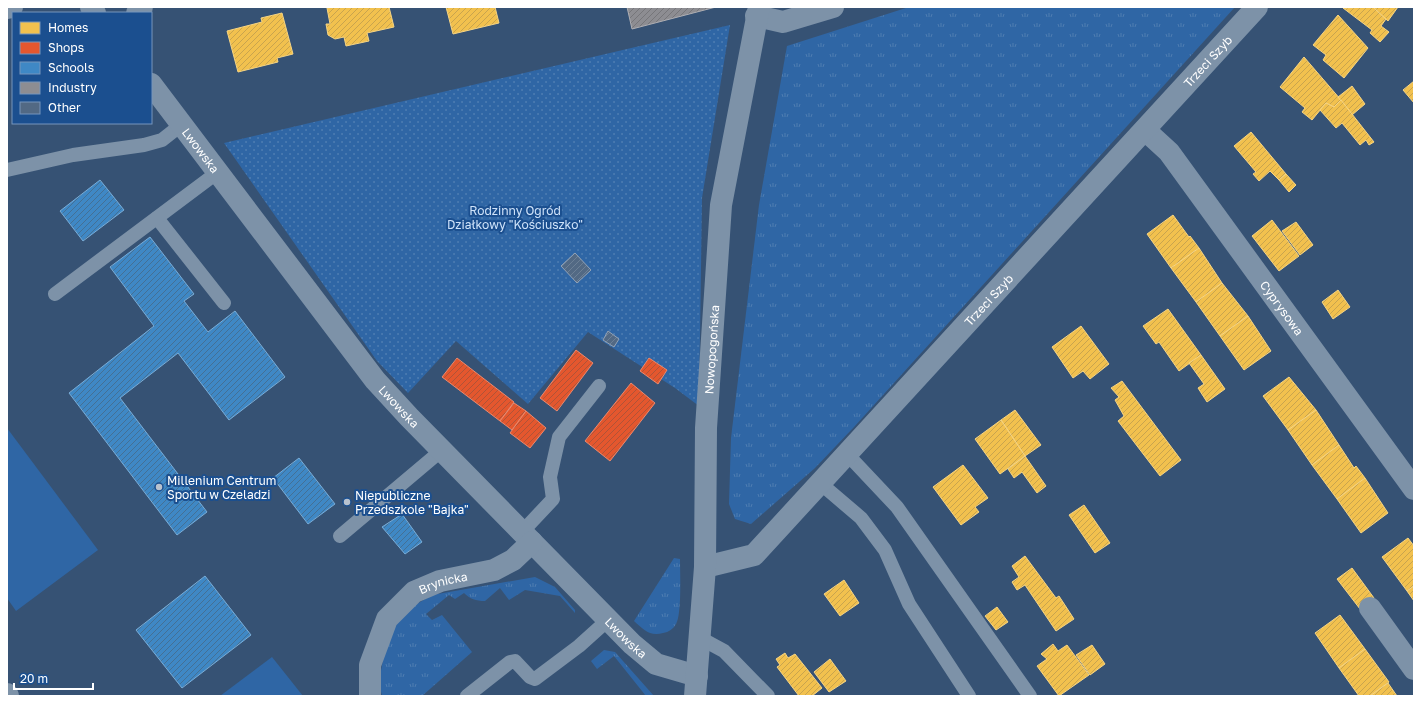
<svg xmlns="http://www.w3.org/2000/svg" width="1421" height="703" font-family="'Golos Text',sans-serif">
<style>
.grass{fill:url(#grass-tufts)}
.park{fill:url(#park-dots)}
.pitch{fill:#2f66a5}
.homes{fill:url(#homes-hatch);stroke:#f6d483}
.shops{fill:url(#shops-hatch);stroke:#ec896d}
.schools{fill:url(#schools-hatch);stroke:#79acd6}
.industry{fill:url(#industry-hatch);stroke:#afafb3}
.building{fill:url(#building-hatch);stroke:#92a2b6}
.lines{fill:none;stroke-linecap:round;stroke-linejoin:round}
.service{stroke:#7d92a8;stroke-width:14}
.minor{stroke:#7d92a8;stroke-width:22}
.tertiary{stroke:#7d92a8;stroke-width:22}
.poi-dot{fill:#b9c2ce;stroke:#1b4f8f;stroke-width:1.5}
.labels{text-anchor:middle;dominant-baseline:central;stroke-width:4;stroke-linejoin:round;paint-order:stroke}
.street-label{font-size:12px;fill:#fff;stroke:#1b4f8f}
.park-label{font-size:12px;fill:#cfe3fa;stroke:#1b4f8f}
.poi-label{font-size:12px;fill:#fff;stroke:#1b4f8f;text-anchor:start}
</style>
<defs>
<pattern id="grass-tufts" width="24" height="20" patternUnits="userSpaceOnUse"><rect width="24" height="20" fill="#2f66a5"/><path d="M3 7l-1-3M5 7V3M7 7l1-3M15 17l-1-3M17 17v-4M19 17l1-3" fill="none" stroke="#4e7db2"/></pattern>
<pattern id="park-dots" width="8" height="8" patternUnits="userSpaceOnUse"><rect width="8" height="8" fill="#2f66a5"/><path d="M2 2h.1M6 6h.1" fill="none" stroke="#4e7db2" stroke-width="1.8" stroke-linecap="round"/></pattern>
<pattern id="homes-hatch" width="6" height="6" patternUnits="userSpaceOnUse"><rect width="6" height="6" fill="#f2c14e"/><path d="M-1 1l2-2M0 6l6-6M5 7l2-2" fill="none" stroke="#c8a44e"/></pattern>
<pattern id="shops-hatch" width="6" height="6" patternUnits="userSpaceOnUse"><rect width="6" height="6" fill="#e4572e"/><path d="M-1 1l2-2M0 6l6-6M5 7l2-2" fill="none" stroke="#af5338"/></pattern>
<pattern id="schools-hatch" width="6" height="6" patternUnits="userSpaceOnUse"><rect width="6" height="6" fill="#3f88c5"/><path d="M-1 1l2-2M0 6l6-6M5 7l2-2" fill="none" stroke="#447095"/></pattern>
<pattern id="industry-hatch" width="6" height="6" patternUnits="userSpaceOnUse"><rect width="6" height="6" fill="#8d8d92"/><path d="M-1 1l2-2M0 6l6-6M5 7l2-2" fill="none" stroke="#76767a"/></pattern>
<pattern id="building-hatch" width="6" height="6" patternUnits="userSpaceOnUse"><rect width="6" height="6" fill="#526984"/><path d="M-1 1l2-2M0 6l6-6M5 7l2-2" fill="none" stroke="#6c8096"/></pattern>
</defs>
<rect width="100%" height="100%" fill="#365274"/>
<!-- grass -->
<g class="grass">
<path d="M909 7H1235L854 427 815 468 751 524 735 519 729 504 731 438 759 205 787 46Z"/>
<path d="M674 558 680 559C680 573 682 614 676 624 673 629 669 632 663 633 650 637 643 629 634 621Z"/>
<path d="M535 577 555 587 575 610V613L560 596 525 590 509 600 500 588 485 601C476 601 470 599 464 593L455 599 449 595 426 614 432 620 442 615 472 652 422 696H382L379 682 390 620 432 595Z"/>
<path d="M604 650 615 652 654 696H646L614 656 597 669 591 661Z"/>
</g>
<!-- park -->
<path class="park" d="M730 25 702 198 699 406 675 388 588 332 528 404 456 341 408 393 377 361 224 143Z"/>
<!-- pitch -->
<g class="pitch">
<path d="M7 428 98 550 16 611 7 598Z"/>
<path d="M272 657 303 696H220Z"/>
</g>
<!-- homes -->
<g class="homes">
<path d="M333 7H389L394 27 367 33 369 41 346 46 344 37 335 39 328 35 326 24H330L327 8Z"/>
<path d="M446 7H495L499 23 453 34Z"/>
<path d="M1373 7 1386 19 1381 26 1389 32 1380 42 1370 33 1372 30 1343 8Z"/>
<path d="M1373 7H1398L1388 21Z"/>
<path d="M282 13 293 54 277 58 278 62 238 72 227 31 262 22 261 18Z"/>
<path d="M1338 15 1368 48 1344 78 1323 60 1326 55 1313 45Z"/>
<path d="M1304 57 1341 100 1334 107 1326 103 1312 120 1302 112 1305 108 1280 87Z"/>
<path d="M1414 81V103L1403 90Z"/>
<path d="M1352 86 1365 104 1352 115 1338 97Z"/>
<path d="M1341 100 1374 142 1369 145 1366 140 1360 145 1342 123 1336 128 1320 110 1326 103 1334 107Z"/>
<path d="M1251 132 1286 174 1279 180 1270 171 1259 181 1253 174 1256 172 1234 146Z"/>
<path d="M1286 174 1296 185 1289 192 1279 180Z"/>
<path d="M1173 215 1189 237 1190 236 1199 248 1171 268 1147 234Z"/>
<path d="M1272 220 1299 256 1279 271 1252 236Z"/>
<path d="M1296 222 1313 245 1300 255 1282 231Z"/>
<path d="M1199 248 1222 283 1196 302 1171 268Z"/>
<path d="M1222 283 1248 316 1220 336 1196 302Z"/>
<path d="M1338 290 1350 307 1333 319 1322 302Z"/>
<path d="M1168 309 1201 355 1179 371 1159 342 1156 344 1143 326Z"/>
<path d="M1248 316 1271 351 1244 370 1220 336Z"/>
<path d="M1081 326 1109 364 1090 379 1083 371 1073 378 1052 347Z"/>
<path d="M1201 355 1225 389 1207 402 1198 388 1204 384 1189 363Z"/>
<path d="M1289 377 1316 410 1288 430 1263 396Z"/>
<path d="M1122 381 1181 460 1160 476 1118 421 1124 416 1115 400 1119 397 1111 388Z"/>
<path d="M1015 410 1041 445 1025 456 1001 420Z"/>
<path d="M1316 410 1339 445 1312 465 1288 430Z"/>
<path d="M1001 420 1025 456 1000 474 975 439Z"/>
<path d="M1339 445 1354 468 1356 466 1365 478 1337 499 1312 465Z"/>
<path d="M1025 456 1046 486 1037 493 1022 472 1014 478 1008 469Z"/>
<path d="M963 465 988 498 975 507 979 512 961 525 933 487Z"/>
<path d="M1365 478 1388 513 1361 533 1337 499Z"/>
<path d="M1084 505 1110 543 1095 553 1069 515Z"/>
<path d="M1408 538 1414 546V586L1407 591 1382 557Z"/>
<path d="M1025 556 1056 598 1059 596 1074 619 1056 631 1025 585 1017 590 1012 582 1019 577 1012 566Z"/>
<path d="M1352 568 1374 598 1360 609 1337 579Z"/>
<path d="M844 580 859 603 840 616 824 594Z"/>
<path d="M1414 586V601L1407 591Z"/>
<path d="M997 607 1008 622 996 630 985 616Z"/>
<path d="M1340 615 1365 649 1339 668 1315 633Z"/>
<path d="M1053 644 1058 651 1067 645 1089 675 1059 696 1037 666 1047 659 1041 654Z"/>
<path d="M1092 645 1105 664 1090 675 1076 655Z"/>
<path d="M1365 649 1389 682 1370 696H1359L1339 668Z"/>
<path d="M785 653 788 658 795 654 822 688 812 696H799L777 667 780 665 776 659Z"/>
<path d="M830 659 846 681 829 692 814 672Z"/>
<path d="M1388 683 1397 696H1370Z"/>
</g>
<!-- shops -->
<g class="shops">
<path d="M576 350 593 363 557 411 540 398Z"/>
<path d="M457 358 514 402 500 421 442 377Z"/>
<path d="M649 358 667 370 658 384 640 371Z"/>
<path d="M631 383 655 403 610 461 585 441Z"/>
<path d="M514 403 526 411 512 430 500 421Z"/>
<path d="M526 411 546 428 530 448 510 433Z"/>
</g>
<!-- schools -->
<g class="schools">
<path d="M100 180 124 210 83 241 60 211Z"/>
<path d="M150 237 194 294 184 301 208 332 235 311 285 377 229 420 178 353 120 398 207 512 177 535 69 393 154 326 110 267Z"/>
<path d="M299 458 335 504 308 524 273 478Z"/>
<path d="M402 514 422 542 405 554 382 527Z"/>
<path d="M205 576 251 635 182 688 136 630Z"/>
</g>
<!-- industry -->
<path class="industry" d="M627 7H716L632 29Z"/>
<!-- building -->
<g class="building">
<path d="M575 253 591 270 577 283 561 266Z"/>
<path d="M608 331 619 339 614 347 603 340Z"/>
</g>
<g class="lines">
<!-- service -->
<g class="service">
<path d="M7 170 73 155 144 145 162 140 181 125"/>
<path d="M157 218 224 303"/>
<path d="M55 294 218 172"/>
<path d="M847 454 897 507 1030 696"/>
<path d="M820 483 861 518 885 550 909 604 969 696"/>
<path d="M522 532 553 499 550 477 559 437 599 386"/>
<path d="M340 536 442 450"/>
<path d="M700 638 724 651 768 696"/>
<path d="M467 696 510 662 515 661 530 677 535 679 579 646 609 619"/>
</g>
<!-- minor -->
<g class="minor">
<path d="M91 7 95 13"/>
<path d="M7 8 12 7"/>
<path d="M137 13 142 7"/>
<path d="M756 16 783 22 833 7"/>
<path id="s1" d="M151 84 375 380 409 417 632 644 656 664 697 676"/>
<path id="s2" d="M1145 130 1169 152 1414 489"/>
<path id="s3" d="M705 567 754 555 1257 7"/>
<path d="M1370 608 1414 669"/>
<path d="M7 694 8 696"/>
<path id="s4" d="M370 696V665L387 619 414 592 440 581 494 570 513 560 532 542"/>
</g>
<!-- tertiary -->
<path class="tertiary" id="s5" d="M695 696 705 567 706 428 721 205 759 7"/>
</g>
<!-- markers -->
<g class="poi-dot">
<circle cx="159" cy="487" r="4"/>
<circle cx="347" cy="502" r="4"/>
</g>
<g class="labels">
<!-- street labels -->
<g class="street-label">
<text stroke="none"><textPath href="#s3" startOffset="721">Trzeci Szyb</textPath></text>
<text stroke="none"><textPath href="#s1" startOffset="83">Lwowska</textPath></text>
<text stroke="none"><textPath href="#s3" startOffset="397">Trzeci Szyb</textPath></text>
<text stroke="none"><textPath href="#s2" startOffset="225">Cyprysowa</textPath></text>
<text stroke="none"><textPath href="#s5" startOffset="347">Nowopogońska</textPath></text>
<text stroke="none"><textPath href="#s1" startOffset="407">Lwowska</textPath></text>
<text stroke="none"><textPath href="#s4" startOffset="149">Brynicka</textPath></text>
<text stroke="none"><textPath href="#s1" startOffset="731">Lwowska</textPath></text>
</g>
<!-- park labels -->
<g class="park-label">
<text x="515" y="210">Rodzinny Ogród<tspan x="515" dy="14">Działkowy "Kościuszko"</tspan></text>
</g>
<!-- poi labels -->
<g class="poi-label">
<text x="167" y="480">Millenium Centrum<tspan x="167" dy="14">Sportu w Czeladzi</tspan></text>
<text x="355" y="495">Niepubliczne<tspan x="355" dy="14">Przedszkole "Bajka"</tspan></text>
</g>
</g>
<!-- border -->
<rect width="1421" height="703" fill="none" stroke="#ffffff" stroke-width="16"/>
<!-- legend -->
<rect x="12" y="12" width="140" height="112" fill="#1b4f8f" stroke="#7695bc"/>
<rect x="20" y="22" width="20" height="12" fill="#f2c14e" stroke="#7695bc"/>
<text x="48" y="32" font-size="12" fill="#ffffff">Homes</text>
<rect x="20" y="42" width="20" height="12" fill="#e4572e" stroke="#7695bc"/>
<text x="48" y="52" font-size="12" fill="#ffffff">Shops</text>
<rect x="20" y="62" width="20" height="12" fill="#3f88c5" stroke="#7695bc"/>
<text x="48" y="72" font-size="12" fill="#ffffff">Schools</text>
<rect x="20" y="82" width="20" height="12" fill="#8d8d92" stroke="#7695bc"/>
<text x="48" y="92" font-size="12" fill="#ffffff">Industry</text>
<rect x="20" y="102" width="20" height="12" fill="#526984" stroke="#7695bc"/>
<text x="48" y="112" font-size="12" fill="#ffffff">Other</text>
<!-- scale -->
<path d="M14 683v6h79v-6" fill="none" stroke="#ffffff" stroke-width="2"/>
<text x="20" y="683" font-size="12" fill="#ffffff" stroke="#1b4f8f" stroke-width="3" paint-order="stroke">20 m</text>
</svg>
